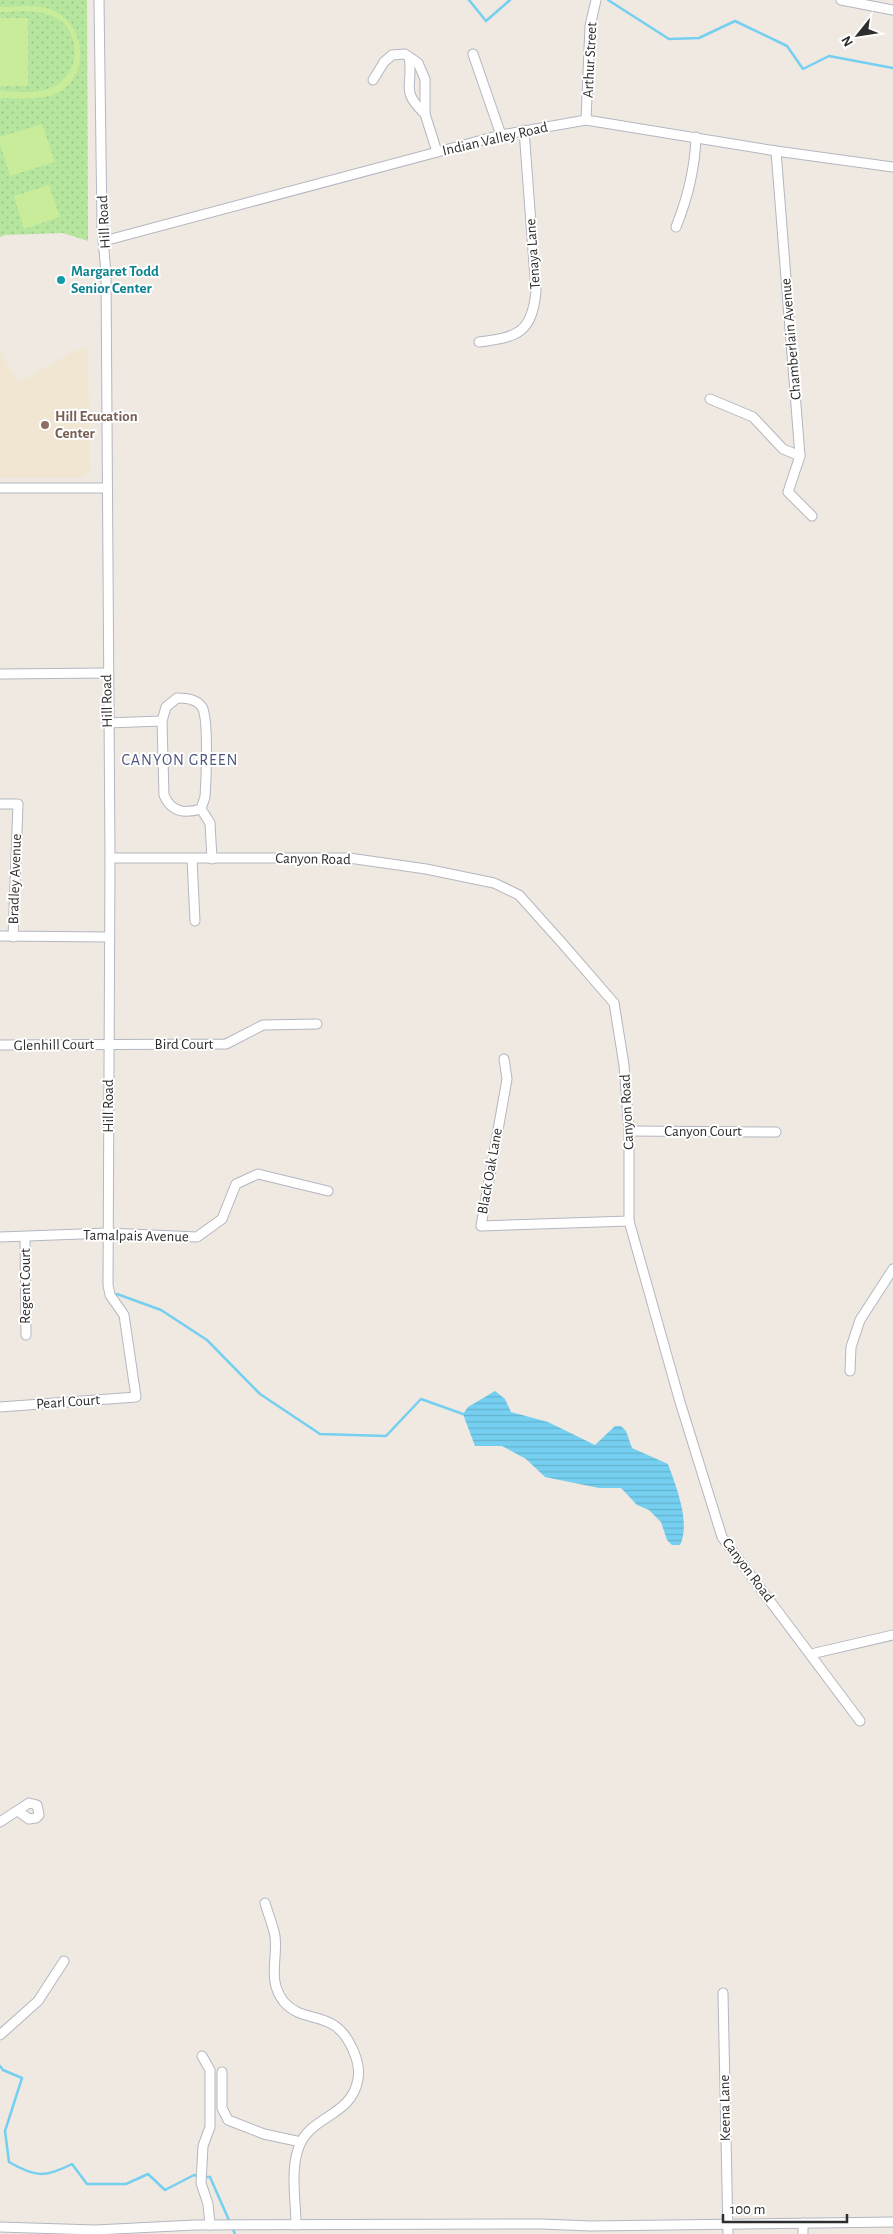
<svg xmlns="http://www.w3.org/2000/svg" width="893" height="2234" font-family="'Alegreya Sans',sans-serif">
<style>
.education{fill:#f0e6d1}
.park{fill:url(#park-dots)}
.pitch{fill:#c9ec9a}
.water{fill:url(#water-rules)}
.lines{fill:none;stroke-linecap:round;stroke-linejoin:round}
.stream{stroke:#75cff0;stroke-width:2.5}
.minor-casing{stroke:#b4b7c1;stroke-width:11}
.minor{stroke:#fff;stroke-width:9}
.culture-dot{fill:#0f9aa8;stroke:#fff;stroke-width:2}
.education-dot{fill:#8d6e63;stroke:#fff;stroke-width:2}
.labels{text-anchor:middle;dominant-baseline:central;stroke-width:4;stroke-linejoin:round;paint-order:stroke}
.street-label{font-size:15px;fill:#2e2e2e;stroke:#fff}
.culture-label{font-size:15px;font-weight:bold;fill:#0d838f;stroke:#fff;text-anchor:start}
.education-label{font-size:15px;font-weight:bold;fill:#785e54;stroke:#fff;text-anchor:start}
.neighbourhood-label{font-size:16px;letter-spacing:1px;fill:#4d5680;stroke:#fff}
</style>
<defs>
<pattern id="park-dots" width="8" height="8" patternUnits="userSpaceOnUse" patternTransform="scale(1.25)"><rect width="8" height="8" fill="#b6e59e"/><path d="M2 2h.1M6 6h.1" fill="none" stroke="#9dc588" stroke-width="1.8" stroke-linecap="round"/></pattern>
<pattern id="water-rules" width="6" height="5" patternUnits="userSpaceOnUse" patternTransform="scale(1.25)"><rect width="6" height="5" fill="#75cff0"/><path d="M0 2.5h6" fill="none" stroke="#66b2ce"/></pattern>
</defs>
<rect width="100%" height="100%" fill="#efe9e1"/>
<!-- education -->
<path class="education" d="M88 349 90 471 83 477 78 478H0V352L18 383 76 350Z"/>
<!-- park -->
<path class="park" d="M0 0H87L88 241 63 233 5 235 0 237Z"/>
<!-- pitch -->
<g class="pitch">
<path d="M0 7C18 7 40 3 56 12 87 29 90 77 57 93 40 101 18 98 0 98V91C17 91 37 95 53 87 83 73 82 26 50 15 34 9 16 12 0 12Z"/>
<rect x="0" y="18" width="28" height="68"/>
<path d="M42 124 55 162 10 176 0 144V137Z"/>
<path d="M49 185 60 217 24 229 14 196Z"/>
</g>
<!-- water -->
<path class="water" d="M495 1391 505 1399 511 1412 548 1422 595 1445 615 1426H621L626 1431 632 1448 668 1464C676 1486 691 1523 680 1545H672L667 1540 661 1522 649 1510 637 1505 621 1488H599L545 1477 526 1459 502 1446H475L463 1414 468 1407Z"/>
<g class="lines">
<!-- stream -->
<g class="stream">
<path d="M469 0 486 21 510 0"/>
<path d="M608 0 669 39 699 38 735 21 787 46 803 69 829 56 893 68"/>
<path d="M117 1294 161 1310 207 1340 260 1394 320 1434 386 1436 421 1399 463 1414"/>
<path d="M0 2066 3 2070 22 2078 5 2131 9 2162C35 2177 45 2178 72 2164L87 2184H126L148 2174 165 2190 194 2175 198 2176"/>
<path d="M204 2177H210L235 2234"/>
</g>
<defs>
<g id="minor">
<path d="M841 0 893 10"/>
<path d="M473 54 501 135"/>
<path d="M409 57C414 87 399 89 425 114"/>
<path d="M373 80 384 62 392 55 405 54 418 63 425 79V114L437 152"/>
<path d="M586 120 590 26 596 0"/>
<path d="M776 151 800 456 788 492 812 516"/>
<path d="M676 227C688 197 695 169 696 137"/>
<path d="M104 241 501 135 586 120 776 151 893 167"/>
<path d="M479 342C518 337 532 333 536 291L524 130"/>
<path d="M710 399 753 417 783 449 800 456"/>
<path d="M0 488H106"/>
<path d="M0 674 107 673"/>
<path d="M177 698C187 698 196 699 202 707 209 718 206 782 205 797L201 809C184 814 171 812 164 795L162 721 166 707Z"/>
<path d="M107 723 162 721"/>
<path d="M0 804H18L13 937"/>
<path d="M201 809 210 823 212 859"/>
<path d="M110 858H349L426 869 494 883 519 895 562 943 614 1003 624 1065 629 1131V1221L680 1402 722 1537 860 1721"/>
<path d="M192 859 195 921"/>
<path d="M0 936 108 937"/>
<path d="M0 1045 226 1044 263 1025 317 1024"/>
<path d="M504 1059 507 1079 481 1226 629 1221"/>
<path d="M629 1131 776 1132"/>
<path d="M0 1237 108 1233 197 1237 222 1219 236 1184 258 1174 328 1191"/>
<path d="M25 1237 26 1335"/>
<path d="M850 1371 851 1347 860 1320 893 1269"/>
<path d="M0 1407 136 1397 124 1315 110 1295 108 1285 110 858 106 273 102 228 99 0"/>
<path d="M811 1654 893 1635"/>
<path d="M0 1822 29 1803 37 1805 39 1815 36 1818 29 1819 18 1811"/>
<path d="M265 1903C268 1914 273 1925 275 1936 278 1959 267 1981 284 2002 305 2026 335 2007 353 2050 357 2059 360 2069 358 2079 352 2115 315 2115 301 2142 289 2166 296 2200 296 2225"/>
<path d="M723 1993 728 2234"/>
<path d="M0 2035 38 2001 64 1961"/>
<path d="M202 2056 210 2070V2127L203 2146 201 2183 208 2204 210 2225"/>
<path d="M222 2072V2108L228 2120 264 2134 301 2142"/>
<path d="M803 2223V2234"/>
<path d="M0 2227 95 2230 195 2225 542 2224 591 2226 893 2222"/>
</g>
</defs>
<!-- minor casing -->
<use href="#minor" class="minor-casing"/>
<!-- minor -->
<use href="#minor" class="minor"/>
</g>
<!-- markers -->
<circle class="culture-dot" cx="61" cy="280" r="5"/>
<circle class="education-dot" cx="45" cy="425" r="5"/>
<g class="labels">
<!-- street labels -->
<g class="street-label">
<text transform="translate(590 60) rotate(-87)">Arthur Street</text>
<text transform="translate(495 139) rotate(-13)">Indian Valley Road</text>
<text transform="translate(104 222) rotate(-93)">Hill Road</text>
<text transform="translate(533 254) rotate(-94)">Tenaya Lane</text>
<text transform="translate(791 339) rotate(-95)">Chamberlain Avenue</text>
<text transform="translate(107 701) rotate(-91)">Hill Road</text>
<text transform="translate(313 859) rotate(1)">Canyon Road</text>
<text transform="translate(15 879) rotate(-88)">Bradley Avenue</text>
<text x="184" y="1044">Bird Court</text>
<text transform="translate(54 1045) rotate(-1)">Glenhill Court</text>
<text transform="translate(108 1106) rotate(-90)">Hill Road</text>
<text transform="translate(627 1112) rotate(-93)">Canyon Road</text>
<text x="703" y="1131">Canyon Court</text>
<text transform="translate(490 1171) rotate(-80)">Black Oak Lane</text>
<text transform="translate(136 1236) rotate(1)">Tamalpais Avenue</text>
<text transform="translate(25 1286) rotate(-90)">Regent Court</text>
<text transform="translate(68 1402) rotate(-4)">Pearl Court</text>
<text transform="translate(748 1570) rotate(53)">Canyon Road</text>
<text transform="translate(725 2108) rotate(-91)">Keena Lane</text>
</g>
<!-- culture labels -->
<g class="culture-label">
<text x="71" y="271">Margaret Todd<tspan x="71" dy="17">Senior Center</tspan></text>
</g>
<!-- education labels -->
<g class="education-label">
<text x="55" y="416">Hill Ecucation<tspan x="55" dy="17">Center</tspan></text>
</g>
<!-- neighbourhood labels -->
<g class="neighbourhood-label">
<text x="180" y="760">CANYON GREEN</text>
</g>
</g>
<!-- north arrow -->
<g transform="translate(858 35) rotate(240)" stroke="#ffffff" stroke-width="4" paint-order="stroke">
<path d="M0-4L9 19L0 12L-9 19Z" fill="#2e2e2e"/>
<text y="-8" font-size="14" font-weight="bold" text-anchor="middle" fill="#2e2e2e">N</text>
</g>
<!-- scale -->
<path d="M723 2214v8h124v-8" fill="none" stroke="#2e2e2e" stroke-width="2.5"/>
<text x="730" y="2214" font-size="15" fill="#2e2e2e" stroke="#ffffff" stroke-width="4" paint-order="stroke">100 m</text>
</svg>
